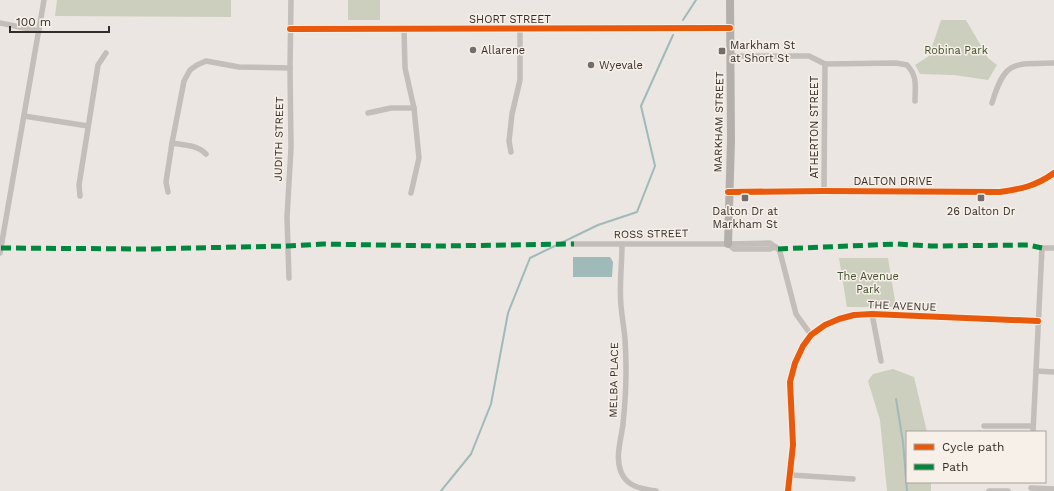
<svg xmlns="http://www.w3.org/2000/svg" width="1054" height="491" font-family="'Work Sans',sans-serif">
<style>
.green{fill:#cccfbd}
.water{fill:#9fbab9}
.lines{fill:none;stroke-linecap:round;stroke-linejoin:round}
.stream{stroke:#9fbab9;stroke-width:2}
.street{stroke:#c3beba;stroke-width:5.5}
.secondary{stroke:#b4afab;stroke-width:8}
.quiet{stroke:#00873e;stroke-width:5;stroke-dasharray:10 5;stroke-linecap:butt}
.cycleway-casing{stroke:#f7f0e8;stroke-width:8}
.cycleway{stroke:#e8590c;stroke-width:6}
.poi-dot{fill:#746d69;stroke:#f7f0e8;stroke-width:1.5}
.labels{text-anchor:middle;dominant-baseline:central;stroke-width:3;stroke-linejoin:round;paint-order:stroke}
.street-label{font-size:11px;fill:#342c29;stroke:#f7f0e8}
.poi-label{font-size:11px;fill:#342c29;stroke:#f7f0e8;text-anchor:start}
.park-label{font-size:11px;fill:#434f2f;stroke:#f7f0e8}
</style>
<rect width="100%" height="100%" fill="#ebe6e1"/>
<!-- green -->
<g class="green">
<path d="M57 0H231V17L55 16Z"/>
<rect x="348" y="0" width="32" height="20"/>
<path d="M941 20H966L988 58 997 65 988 80 954 75 920 74 915 65 929 56Z"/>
<path d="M839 258H888L896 307H847Z"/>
<path d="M893 369 914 377 927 432H907V482H931V491H887L880 420 868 381 873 374Z"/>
</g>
<!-- water -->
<path class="water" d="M573 257H610L613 262 612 277H573Z"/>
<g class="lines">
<!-- stream -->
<g class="stream">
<path d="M683 20 696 0"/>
<path d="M896 399 903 442 907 491"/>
<path d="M441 491 471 454 491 404 508 313 530 258 598 225 637 212 655 166 641 106 673 35"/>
</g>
<!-- street -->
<g class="street">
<path d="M0 23 39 31"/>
<path d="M290 29 730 28"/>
<path d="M404 29 405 68 414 108 419 158 411 193"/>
<path d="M731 56H809L825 64 896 63 907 65C918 77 915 86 915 101"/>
<path d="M992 103C1005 60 1013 64 1054 63"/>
<path d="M368 113 391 108H414"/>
<path d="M24 116 88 126"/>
<path d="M172 143C184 145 197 145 206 154"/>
<path d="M511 152 509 141 512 114 520 80V29"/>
<path d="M824 191 825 64"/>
<path d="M168 192 166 182 172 143 184 81 190 70 197 65 206 61 239 67 290 68"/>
<path d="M728 192 824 191 1000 192C1021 189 1036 186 1054 173"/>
<path d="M80 196 79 185 98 65 106 53"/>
<path d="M574 244H728L770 243 778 249 780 252 796 314 811 335"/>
<path d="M728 244 734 249H770L776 247"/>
<path d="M622 245C622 265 619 286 621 306 622 317 624 328 625 339 627 368 626 396 623 424 621 440 615 457 621 472 627 487 642 489 656 491"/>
<path d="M0 253 44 0"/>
<path d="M289 278 287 217 291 148 290 68 291 0"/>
<path d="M872 314 881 361"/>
<path d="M1036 371 1054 372"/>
<path d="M984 426H1033"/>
<path d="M1033 432 1042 248H1054"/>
<path d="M791 475 853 479"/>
<path d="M1031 488 1054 489"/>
<path d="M788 491 793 445 790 382 795 363 803 346 811 335 825 325 839 319 854 315 872 314 1038 321"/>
<path d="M989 491H1008"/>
</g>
<!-- secondary -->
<path class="secondary" d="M728 244 731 140 730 0"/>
<!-- quiet -->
<g class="quiet">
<path d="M1 248 146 249 287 246 323 244 439 246 574 244"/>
<path d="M778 249 897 244 931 246 1028 245 1042 248"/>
</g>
<defs>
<g id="cycleway">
<path d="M290 29 730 28"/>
<path d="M728 192 824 191 1000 192C1021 189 1036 186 1054 173"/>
<path d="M788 491 793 445 790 382 795 363 803 346 811 335 825 325 839 319 854 315 872 314 1038 321"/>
</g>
</defs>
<!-- cycleway casing -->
<use href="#cycleway" class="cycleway-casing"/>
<!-- cycleway -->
<use href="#cycleway" class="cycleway"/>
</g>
<!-- markers -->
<g class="poi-dot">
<circle cx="473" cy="50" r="4"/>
<rect x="718" y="47" width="8" height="8" rx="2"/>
<circle cx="591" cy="65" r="4"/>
<rect x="741" y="194" width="8" height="8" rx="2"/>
<rect x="977" y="194" width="8" height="8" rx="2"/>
</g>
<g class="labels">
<!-- street labels -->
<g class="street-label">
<text x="510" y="19">SHORT STREET</text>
<text transform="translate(719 122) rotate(-89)">MARKHAM STREET</text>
<text transform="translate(814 127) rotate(-90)">ATHERTON STREET</text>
<text transform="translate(279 139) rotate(-89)">JUDITH STREET</text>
<text x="893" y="181">DALTON DRIVE</text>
<text transform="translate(651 234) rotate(-1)">ROSS STREET</text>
<text transform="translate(902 306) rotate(2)">THE AVENUE</text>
<text transform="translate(614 380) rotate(-89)">MELBA PLACE</text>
</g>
<!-- poi labels -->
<g class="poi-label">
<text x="730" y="45">Markham St<tspan x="730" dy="13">at Short St</tspan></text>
<text x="481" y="50">Allarene</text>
<text x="599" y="65">Wyevale</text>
<text x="745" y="211" text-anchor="middle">Dalton Dr at<tspan x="745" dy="13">Markham St</tspan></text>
<text x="981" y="211" text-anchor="middle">26 Dalton Dr</text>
</g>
<!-- park labels -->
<g class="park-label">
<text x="956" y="50">Robina Park</text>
<text x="868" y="276">The Avenue<tspan x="868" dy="13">Park</tspan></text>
</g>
</g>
<!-- legend -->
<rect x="906" y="431" width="140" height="52" fill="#f7f0e8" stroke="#a9a29c"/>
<rect x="914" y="444" width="20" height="6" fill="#e8590c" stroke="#a9a29c"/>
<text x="942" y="451" font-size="12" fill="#342c29">Cycle path</text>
<rect x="914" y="464" width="20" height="6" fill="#00873e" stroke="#a9a29c"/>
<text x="942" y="471" font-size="12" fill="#342c29">Path</text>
<!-- scale -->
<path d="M10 26v6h99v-6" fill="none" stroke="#342c29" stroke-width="2"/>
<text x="16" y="26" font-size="12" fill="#342c29" stroke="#f7f0e8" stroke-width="3" paint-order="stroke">100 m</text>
</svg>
